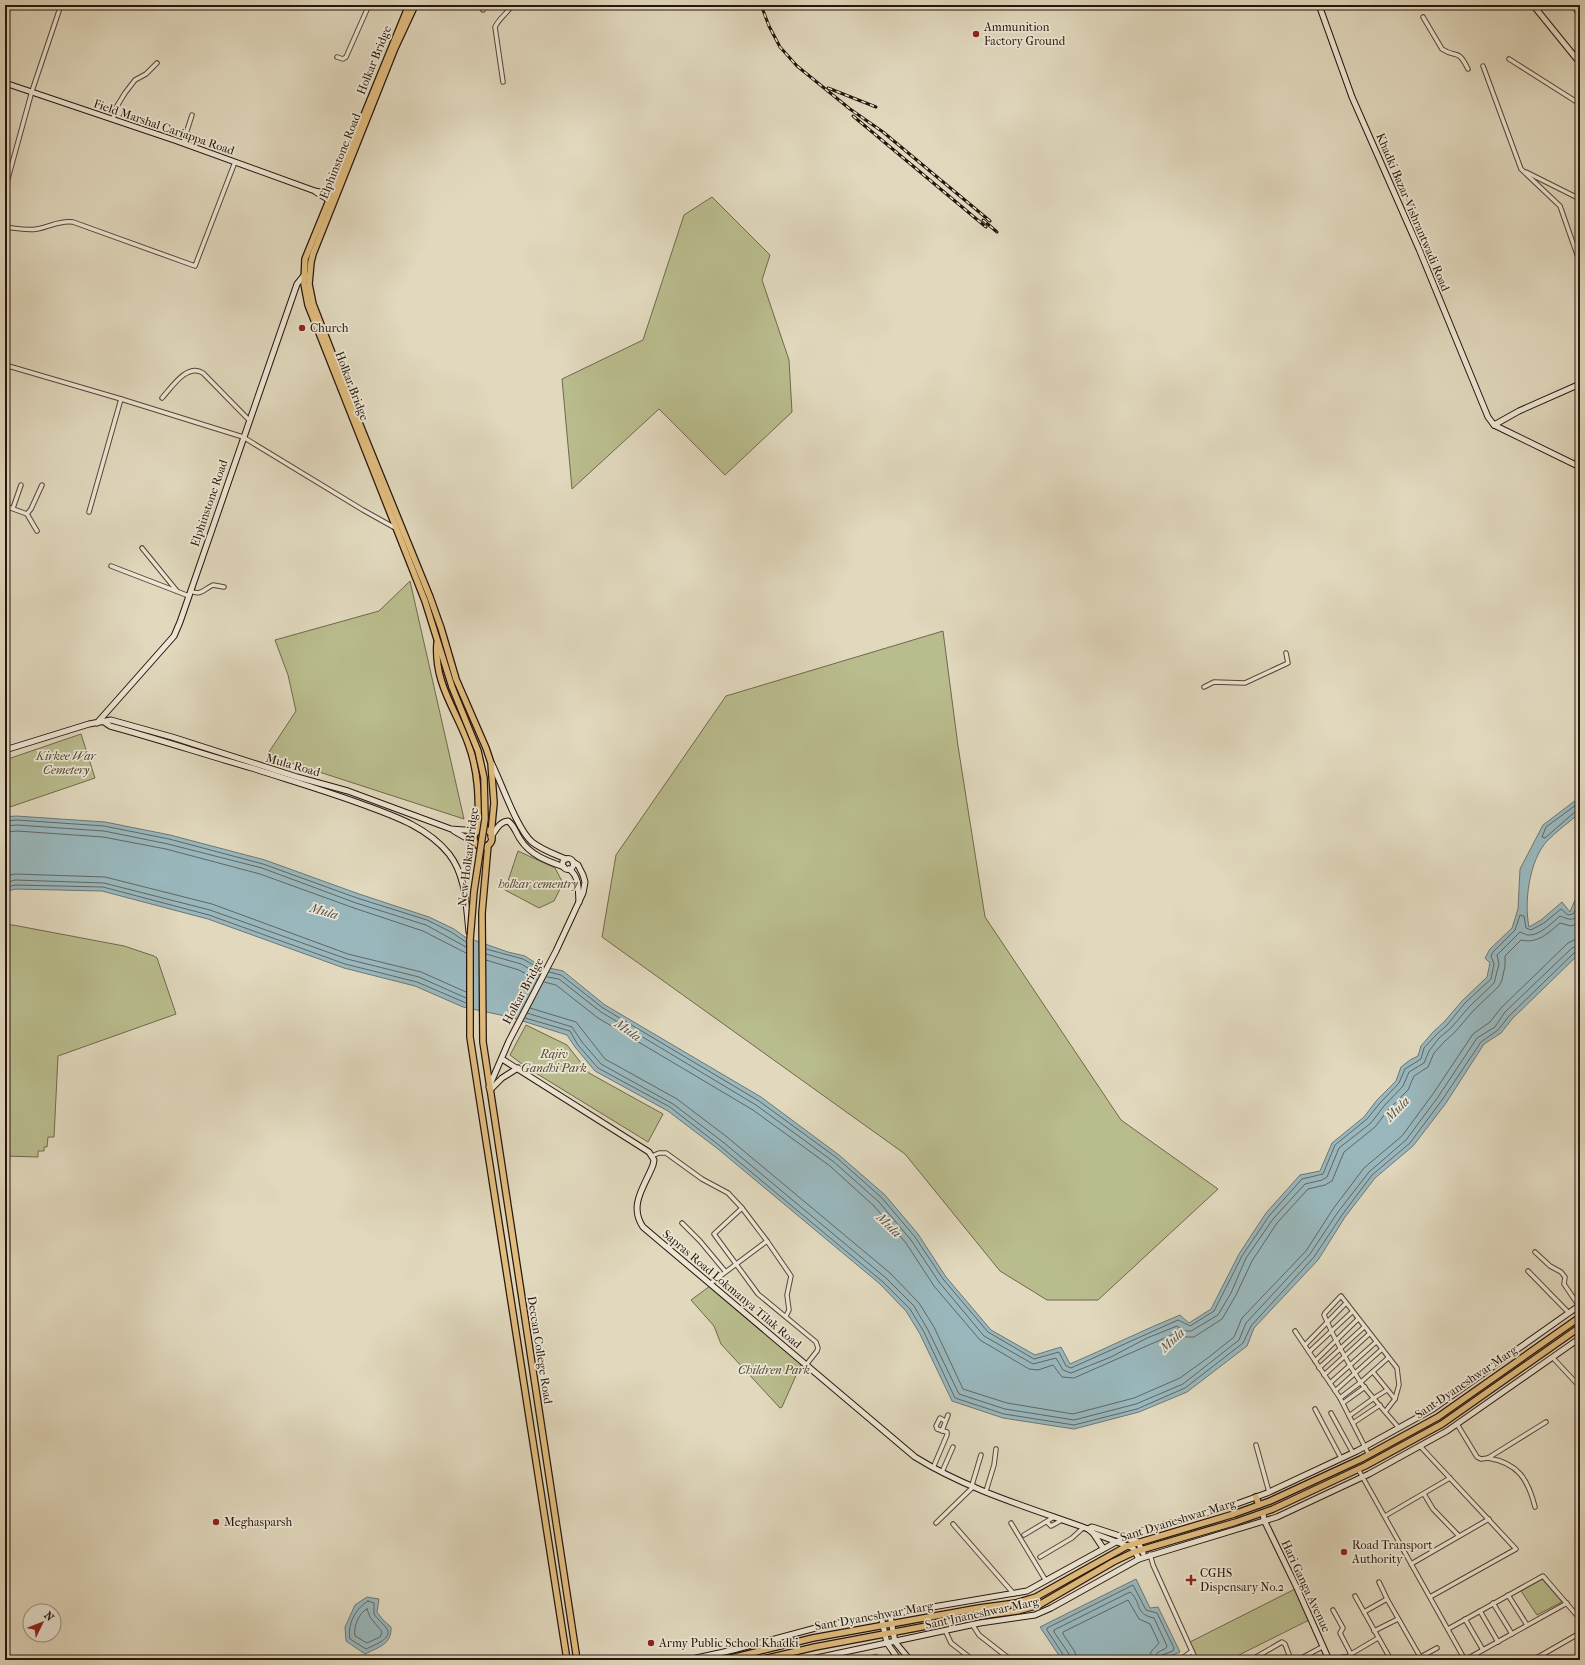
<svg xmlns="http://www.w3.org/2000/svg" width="1585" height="1665" font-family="'IM FELL French Canon',serif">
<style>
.green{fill:#b9bc8d;stroke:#70684c}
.water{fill:#99b7bc;stroke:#6b7676}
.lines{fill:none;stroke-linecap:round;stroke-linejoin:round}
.shore{stroke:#606664;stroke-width:1}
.street-casing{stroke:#554638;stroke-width:5.5}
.secondary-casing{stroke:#26150c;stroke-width:7}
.primary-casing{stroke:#26150c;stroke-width:8}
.street{stroke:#ece6d4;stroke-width:3.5}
.secondary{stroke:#ece6d4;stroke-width:5}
.primary{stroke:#e0bc7e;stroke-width:5.5}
.rail-casing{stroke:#26150c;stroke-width:3}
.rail{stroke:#ece6d4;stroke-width:1.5;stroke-dasharray:4.5;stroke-linecap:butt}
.primary-bridge-casing{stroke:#26150c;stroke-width:8;stroke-linecap:butt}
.primary-bridge{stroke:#e0bc7e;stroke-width:5.5}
.poi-dot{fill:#8f2418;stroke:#ece6d4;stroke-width:1.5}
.labels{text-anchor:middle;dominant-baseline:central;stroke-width:3.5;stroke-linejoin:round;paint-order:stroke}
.poi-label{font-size:12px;fill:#26150c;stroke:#ece6d4;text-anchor:start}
.street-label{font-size:12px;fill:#26150c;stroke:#ece6d4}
.park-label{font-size:12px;font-style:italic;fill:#524733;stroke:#ece6d4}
.water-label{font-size:13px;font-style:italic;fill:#4e4e4a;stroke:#ece6d4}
</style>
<rect width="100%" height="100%" fill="#e1d8bd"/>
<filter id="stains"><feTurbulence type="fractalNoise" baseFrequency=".005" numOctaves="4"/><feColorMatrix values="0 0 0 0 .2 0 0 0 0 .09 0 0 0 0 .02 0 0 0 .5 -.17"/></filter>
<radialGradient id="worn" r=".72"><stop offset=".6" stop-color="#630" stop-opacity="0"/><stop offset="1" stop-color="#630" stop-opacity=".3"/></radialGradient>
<!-- green -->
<g class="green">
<path d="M712 197 770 255 762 280 789 360 792 412 725 475 659 409 572 489 562 379 643 340 684 215Z"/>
<path d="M410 581 464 819 267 755 296 711 288 675 275 640 379 611Z"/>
<path d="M943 631 958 746 985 917 1121 1120 1218 1189 1098 1300H1047L1000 1271 905 1154 602 937 616 855 726 696Z"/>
<path d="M81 734 95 778 10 807 5 793V760Z"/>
<path d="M518 851 555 868 563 883 554 901 539 908 505 890Z"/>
<path d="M5 925H13L124 946 154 956 157 958 176 1014 58 1056 54 1137H48L47 1147H44V1151H38V1157L5 1156Z"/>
<path d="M526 1025 567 1045 589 1073 663 1114 648 1142 526 1067 510 1055Z"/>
<path d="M710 1286 801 1364 782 1407 780 1408 721 1344 714 1326 691 1300Z"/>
<path d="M1542 1579 1562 1602 1537 1615 1521 1591Z"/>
<path d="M1297 1588 1311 1619 1229 1660H1196L1188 1643Z"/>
<path d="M877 1654 884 1660H851Z"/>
</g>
<!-- water -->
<g class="water">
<path d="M1580 797V813C1569 822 1557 831 1547 841 1529 861 1524 902 1529 927L1541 920 1562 902 1570 912 1575 900 1580 896V953L1512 1019 1501 1033 1484 1044 1446 1103 1413 1146 1375 1178 1345 1217 1318 1260 1254 1328 1247 1346 1187 1392 1139 1412 1074 1429 1003 1418 952 1401 920 1334 906 1311 880 1284 718 1149 668 1111 595 1071 575 1047 567 1035 510 1017 463 1007 415 986 344 968 208 919 102 891 15 889 5 892V817L16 816 105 822 170 835 265 860 359 894 429 917 454 929 465 937 508 952 525 956 540 966 563 971 605 1005 761 1097 839 1155 885 1195 918 1234 946 1277 991 1330 1035 1355 1061 1347 1070 1364C1107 1348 1143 1330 1180 1315L1189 1323 1211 1309 1239 1254 1266 1213 1300 1175 1320 1171 1332 1143 1364 1117 1377 1100 1396 1081 1401 1067 1410 1060 1418 1056 1421 1046 1433 1032 1444 1022 1462 1001 1487 977 1490 963 1485 958 1490 949 1512 928 1518 909 1520 869 1543 825Z"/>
<path d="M1136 1579 1150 1608 1158 1607 1180 1652 1160 1660H1062L1040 1627Z"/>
<path d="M367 1597 379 1599 377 1612 383 1620 391 1627C392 1644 379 1647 365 1654L346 1641 345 1627 355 1605Z"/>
</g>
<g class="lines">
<!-- shore -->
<g class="shore">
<path d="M1580 802 1546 827 1542 837 1545 838 1576 811 1580 810"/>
<path d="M5 821 17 820 104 826 169 839 263 864 357 898 427 920 451 932 466 942"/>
<path d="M5 826 17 825 104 831 168 844 262 868 356 903 426 925 466 947"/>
<path d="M5 832 17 831 103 837 166 849 260 874 354 908 423 931 466 953"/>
<path d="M5 876 15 874 105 877 212 904 348 954 421 972 466 992"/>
<path d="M5 883 15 880 104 883 210 910 347 959 419 977 466 998"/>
<path d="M5 888 15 885 103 887 209 915 345 964 417 982 466 1003"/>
<path d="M486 949 523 959 542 970"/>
<path d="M486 954 521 964 540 975"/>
<path d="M486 960 519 970 537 980"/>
<path d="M549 972 561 975 603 1008 759 1101 837 1158 882 1198 915 1237 943 1279 988 1332 1034 1359 1059 1352 1066 1366 1071 1368 1178 1320 1190 1326 1214 1311 1242 1256 1269 1216 1302 1179 1323 1174 1335 1145 1367 1119 1380 1103 1399 1083 1405 1069 1421 1059 1424 1048 1436 1035 1447 1025 1465 1003 1491 979 1494 964 1491 956 1493 952 1515 930 1520 915 1524 916 1526 928 1531 930 1544 923 1561 909 1568 915 1573 914 1580 901"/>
<path d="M547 977 559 979 601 1012 756 1105 834 1162 879 1202 911 1240 939 1282 984 1336 1033 1364 1056 1358 1063 1370 1071 1373 1111 1357 1147 1338 1177 1326 1185 1331H1191L1218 1315 1231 1293 1246 1258 1273 1219 1305 1184 1322 1180 1327 1177 1339 1148 1371 1123 1384 1106 1403 1086 1409 1072 1424 1063 1429 1051 1439 1038 1451 1028 1469 1007 1494 983 1499 964 1497 955 1520 932C1523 933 1526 935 1529 935 1539 936 1553 922 1560 916 1568 919 1575 923 1580 912"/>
<path d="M544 982 556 985 598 1018 753 1110 830 1166 874 1206 906 1243 934 1286 980 1340 1029 1369 1038 1370 1053 1365 1062 1377 1074 1378 1176 1333 1186 1337H1194L1222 1319 1236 1295 1252 1261 1277 1223 1308 1189 1325 1185 1332 1181 1344 1152 1375 1127 1388 1110 1408 1090 1414 1076 1428 1067 1434 1053 1444 1042 1455 1032 1473 1011 1499 986 1502 980 1505 966V956L1521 940C1538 944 1548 933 1560 923L1571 926 1580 923"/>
<path d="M530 1008 576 1022 605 1059 677 1099 727 1137 890 1273 919 1303 934 1327 963 1389 1007 1403 1073 1414 1134 1398 1180 1378 1209 1357 1234 1337 1242 1318 1306 1251 1333 1209 1364 1168 1402 1136 1433 1094 1473 1034 1490 1022 1501 1008 1568 943 1574 940 1580 939"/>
<path d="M527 1013 572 1027 582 1042 601 1064 673 1104 723 1142 886 1278 914 1306 928 1330 959 1394 1005 1409 1074 1420 1136 1404 1183 1384 1239 1340 1246 1323 1310 1254 1338 1212 1369 1172 1406 1140 1438 1097 1477 1038 1495 1027 1505 1012 1572 948 1580 945"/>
<path d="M525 1018 570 1031 578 1045 598 1068 670 1107 720 1146 883 1282 910 1309 924 1332 955 1398 1004 1414 1074 1425 1137 1409 1185 1388 1243 1343 1251 1326 1314 1257 1342 1215 1372 1175 1410 1143 1442 1100 1481 1042 1498 1030 1509 1016 1576 951 1580 950"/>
<path d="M368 1601 374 1603V1614C377 1619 384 1624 387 1629 393 1639 372 1646 366 1649L350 1639C347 1624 356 1608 368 1601Z"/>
<path d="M367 1609 370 1617 382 1632 380 1637 367 1643 355 1636C353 1628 359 1612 367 1609Z"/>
<path d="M1065 1660 1064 1656 1047 1630V1628L1133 1585 1146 1610 1157 1613 1174 1648 1173 1651 1162 1655 1160 1660"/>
<path d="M1070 1660 1069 1654 1054 1632V1630L1130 1592C1142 1602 1134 1614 1154 1618L1167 1646 1166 1648 1157 1653 1155 1660"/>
<path d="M1076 1660 1075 1652 1063 1634V1632L1128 1600 1139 1619 1150 1624 1159 1643 1151 1652 1149 1660"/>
</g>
<defs>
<g id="street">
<path d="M1574 5 1580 19"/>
<path d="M483 10 484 5"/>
<path d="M1423 17 1442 49C1457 59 1457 47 1468 69"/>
<path d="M337 57 343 59 346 57 369 5"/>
<path d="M1509 59 1580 104"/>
<path d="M1483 66 1521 169 1560 206 1580 263"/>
<path d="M503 82 495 27C499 18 508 13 512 5"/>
<path d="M113 119 117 106 125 93 135 80 146 74 157 63"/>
<path d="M183 143 192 115"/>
<path d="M1526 172 1580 199"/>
<path d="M5 227C15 228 26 231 37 229 50 227 59 220 73 222L195 266 235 162"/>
<path d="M5 269 7 242 5 208 7 182 32 91 61 5"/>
<path d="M5 365 121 399 243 437 363 510 397 529"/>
<path d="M162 398C172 387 187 363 203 373L249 420"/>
<path d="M5 506 27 514 37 531"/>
<path d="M13 508 21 485"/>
<path d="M89 512 121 399"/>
<path d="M27 514 31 509 42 485"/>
<path d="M142 548 177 591"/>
<path d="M111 566 189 596"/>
<path d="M191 591C201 596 204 589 213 585L224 587"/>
<path d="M1204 687 1214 682 1245 683 1288 663 1286 653"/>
<path d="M652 1156 659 1153H666L702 1179 728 1193 742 1208 767 1241"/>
<path d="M742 1208 714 1234 758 1294 816 1342 818 1348 817 1351 806 1365"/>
<path d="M682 1223 700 1241 725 1271"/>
<path d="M1535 1252 1550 1266 1561 1272 1565 1277 1564 1284 1579 1306"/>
<path d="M1528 1271 1569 1313"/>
<path d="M711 1283 767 1241 791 1276 787 1295 789 1310 786 1316"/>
<path d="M1295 1331 1340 1398 1369 1455"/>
<path d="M1305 1345 1346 1303"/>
<path d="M1309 1352 1352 1312"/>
<path d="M1553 1358 1580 1387"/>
<path d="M1315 1361 1358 1319"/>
<path d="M1319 1368 1364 1327"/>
<path d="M1373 1372 1395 1399"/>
<path d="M1324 1375 1369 1334"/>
<path d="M1330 1383 1376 1342"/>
<path d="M1335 1391 1382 1349"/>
<path d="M1340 1398 1361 1382 1388 1358"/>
<path d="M1343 1403 1365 1387"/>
<path d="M1315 1409 1341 1458"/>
<path d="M1385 1412 1395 1399 1399 1385 1397 1368 1341 1296 1325 1313 1324 1315C1334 1338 1347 1362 1361 1383 1373 1398 1386 1413 1399 1428"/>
<path d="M1331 1413 1353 1453"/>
<path d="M1349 1416 1374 1398 1387 1390"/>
<path d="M1353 1423 1380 1405"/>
<path d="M1457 1424 1477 1457 1481 1459 1488 1458 1546 1422"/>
<path d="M942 1431 948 1415"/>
<path d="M1256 1445 1269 1492"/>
<path d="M1420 1446 1516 1549 1430 1597"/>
<path d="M1488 1458C1518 1463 1528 1479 1535 1507"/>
<path d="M933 1468 947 1435V1432L937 1429 936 1426 940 1418 945 1421"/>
<path d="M1358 1469 1465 1660"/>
<path d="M942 1472 953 1447"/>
<path d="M972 1485 981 1455"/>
<path d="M986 1491 994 1465 996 1449"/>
<path d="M1424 1494 1433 1509 1459 1536"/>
<path d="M1385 1516 1450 1478"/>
<path d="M1047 1522 1051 1526 1062 1520"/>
<path d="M936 1523 974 1486"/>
<path d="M1011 1523 1046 1581"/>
<path d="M953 1524 1014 1594"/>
<path d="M1024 1535 1054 1517"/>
<path d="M1150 1554 1153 1565 1196 1660"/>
<path d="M1040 1557 1072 1538 1084 1527"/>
<path d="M1411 1564 1489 1519"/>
<path d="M1379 1582 1387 1599 1422 1660"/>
<path d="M1508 1595 1527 1625"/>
<path d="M1355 1596 1391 1660"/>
<path d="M1493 1603 1512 1634"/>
<path d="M1333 1610 1343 1628 1340 1633 1354 1660"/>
<path d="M1480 1611 1498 1642"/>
<path d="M1364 1612 1387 1599"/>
<path d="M1465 1619 1483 1650"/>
<path d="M972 1624 979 1635 1011 1660"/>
<path d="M1448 1629 1543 1576 1580 1619"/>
<path d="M945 1630 951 1643 973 1660"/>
<path d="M1374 1631 1398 1619"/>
<path d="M1180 1660 1192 1651"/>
<path d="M1251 1660 1282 1642 1285 1644 1291 1660"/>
<path d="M1298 1660 1322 1647"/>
<path d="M1335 1660 1343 1657H1347"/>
<path d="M1345 1660 1351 1654 1378 1638"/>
<path d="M1415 1660 1437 1648"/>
<path d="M1465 1660 1567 1603"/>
<path d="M1533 1660 1580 1633"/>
</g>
<g id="secondary">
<path d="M1319 5 1352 97 1419 249 1488 417 1494 425 1580 467"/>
<path d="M1533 5 1580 63"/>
<path d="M5 83 177 141 315 191 335 195"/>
<path d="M316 192 331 201"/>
<path d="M1494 425 1519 411 1580 384"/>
<path d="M104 722 110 726C158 739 206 755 255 769 292 781 330 792 367 806 397 817 428 828 449 854 466 876 466 905 469 932"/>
<path d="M97 723 174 636 180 622 297 284 305 274"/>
<path d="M5 750 89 724 111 720 172 737 297 777 348 791 451 829 477 831"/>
<path d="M492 764C502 784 517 829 532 842 542 850 554 854 566 859"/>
<path d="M454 831 475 843"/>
<path d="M491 837C496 830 499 822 508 821 514 825 516 833 520 839 530 855 547 861 564 867"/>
<circle cx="568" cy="864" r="5.5"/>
<path d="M569 869C580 877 578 890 579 902"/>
<path d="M502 1059 649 1152 654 1160 653 1165C645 1186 628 1205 643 1227L915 1457C968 1490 1030 1508 1088 1529L1093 1533 1133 1548 1139 1559"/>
<path d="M489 1087 509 1041 556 951 583 893 585 882 583 875 578 865 573 862"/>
<path d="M490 1090 502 1078 518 1068"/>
<path d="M1263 1513 1264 1520 1297 1588 1329 1660"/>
<path d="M1088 1529 1092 1527 1138 1542 1143 1553"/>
<path d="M1093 1533 1103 1548"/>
<path d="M890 1615 895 1642 910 1660"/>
<path d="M881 1616 887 1643 899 1660"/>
<path d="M687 1660 733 1650 827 1625 1027 1591 1116 1542 1142 1531 1231 1506 1267 1493 1357 1451 1433 1409 1580 1305"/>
<path d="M807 1660 980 1623 1035 1615 1051 1608 1139 1559 1277 1517 1369 1474 1447 1431 1580 1338"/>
</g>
<g id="primary">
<path d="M409 5 305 259 304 284 308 305 425 601 452 687"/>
<path d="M415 5 395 48 313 254 311 262 309 284 313 304 358 420 430 597 441 628 456 679 486 748 491 763 494 803 491 834"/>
<path d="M437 643C434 683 455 708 468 743 479 772 479 801 478 831"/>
<circle cx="483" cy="838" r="9"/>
<path d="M488 845 482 913 483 1042 577 1660"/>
<path d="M470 940V1037L478 1089 567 1660"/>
<path d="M1256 1497 1259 1505"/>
<path d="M723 1660 813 1638 979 1608 1016 1603 1036 1597 1127 1546 1234 1514 1270 1501 1361 1459 1438 1417 1580 1317"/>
<path d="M759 1660 815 1647 980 1616 1017 1611 1039 1605 1113 1562 1134 1552 1236 1522 1273 1509 1365 1466 1442 1424 1580 1327"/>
</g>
</defs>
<!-- street casing -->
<use href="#street" class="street-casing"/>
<!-- secondary casing -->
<use href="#secondary" class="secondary-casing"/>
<!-- primary casing -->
<use href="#primary" class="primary-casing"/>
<!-- street -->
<use href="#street" class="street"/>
<!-- secondary -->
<use href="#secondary" class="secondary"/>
<!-- primary -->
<use href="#primary" class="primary"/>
<defs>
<g id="rail">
<path d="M761 5 769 26 780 47 797 66 850 109 883 132 990 221"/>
<path d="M828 88 876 107"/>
<path d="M853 116 986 227"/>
<path d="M983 220 997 232"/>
</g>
</defs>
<!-- rail casing -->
<use href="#rail" class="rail-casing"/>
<!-- rail -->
<use href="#rail" class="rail"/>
<defs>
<path id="primary-bridge" d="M452 687 478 751 484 778 485 819 474 891 470 940"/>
</defs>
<!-- primary-bridge casing -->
<use href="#primary-bridge" class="primary-bridge-casing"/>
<!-- primary-bridge -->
<use href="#primary-bridge" class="primary-bridge"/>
</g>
<!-- markers -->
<g class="poi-dot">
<circle cx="976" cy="34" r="4"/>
<circle cx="302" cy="328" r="4"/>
<circle cx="216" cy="1522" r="4"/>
<circle cx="1344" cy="1552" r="4"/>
<path d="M1189 1574h4v4h4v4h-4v4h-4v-4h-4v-4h4z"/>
<circle cx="651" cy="1643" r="4"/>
</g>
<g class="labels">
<!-- poi labels -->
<g class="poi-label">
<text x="984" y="27">Ammunition<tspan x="984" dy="14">Factory Ground</tspan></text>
<text x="310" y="328">Church</text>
<text x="224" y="1522">Meghasparsh</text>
<text x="1352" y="1545">Road Transport<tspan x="1352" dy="14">Authority</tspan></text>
<text x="1200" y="1573">CGHS<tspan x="1200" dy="14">Dispensary No.2</tspan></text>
<text x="659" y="1643">Army Public School Khadki</text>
</g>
<!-- street labels -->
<g class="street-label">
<text transform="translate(374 60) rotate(-68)">Holkar Bridge</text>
<text transform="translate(164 127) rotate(19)">Field Marshal Cariappa Road</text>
<text transform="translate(340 156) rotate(-68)">Elphinstone Road</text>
<text transform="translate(1413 212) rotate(67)">Khadki Bazar-Vishrantwadi Road</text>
<text transform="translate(352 386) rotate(69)">Holkar Bridge</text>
<text transform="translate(209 503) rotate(-71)">Elphinstone Road</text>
<text transform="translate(293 765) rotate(16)">Mula Road</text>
<text transform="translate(468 857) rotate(-83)">New Holkar Bridge</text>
<text transform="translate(523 991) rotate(-62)">Holkar Bridge</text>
<text transform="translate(732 1289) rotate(40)">Sapras Road Lokmanya Tilak Road</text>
<text transform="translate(540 1350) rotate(81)">Deccan College Road</text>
<text transform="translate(1466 1382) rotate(-34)">Sant Dyaneshwar Marg</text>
<text transform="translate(1178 1520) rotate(-17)">Sant Dyaneshwar Marg</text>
<text transform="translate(1306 1586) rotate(65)">Hari Ganga Avenue</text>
<text transform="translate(982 1613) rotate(-12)">Sant Jnaneshwar Marg</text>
<text transform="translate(874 1616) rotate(-10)">Sant Dyaneshwar Marg</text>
</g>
<!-- park labels -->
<g class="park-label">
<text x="66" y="756">Kirkee War<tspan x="66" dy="14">Cemetery</tspan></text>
<text x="538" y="884">holkar cementry</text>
<text x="554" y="1054">Rajiv<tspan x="554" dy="14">Gandhi Park</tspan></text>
<text x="774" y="1370">Children Park</text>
</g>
<!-- water labels -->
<g class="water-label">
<text transform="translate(324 911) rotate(16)">Mula</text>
<text transform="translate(628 1030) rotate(35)">Mula</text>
<text transform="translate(1397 1109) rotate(-46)">Mula</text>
<text transform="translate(889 1225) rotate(44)">Mula</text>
<text transform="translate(1172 1340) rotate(-43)">Mula</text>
</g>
</g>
<!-- margin -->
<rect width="1585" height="1665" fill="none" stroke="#e1d8bd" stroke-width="20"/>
<rect x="6" y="6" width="1573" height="1653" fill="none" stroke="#26150c" stroke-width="2"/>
<rect x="10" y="10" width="1565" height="1645" fill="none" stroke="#26150c"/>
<!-- north arrow -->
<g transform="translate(42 1623) rotate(47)"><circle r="19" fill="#ece6d4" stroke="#9d9284"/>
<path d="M0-3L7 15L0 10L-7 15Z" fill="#8f2418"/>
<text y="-6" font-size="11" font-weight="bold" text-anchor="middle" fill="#26150c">N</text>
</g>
<rect width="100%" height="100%" filter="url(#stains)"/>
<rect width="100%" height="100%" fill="url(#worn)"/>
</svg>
